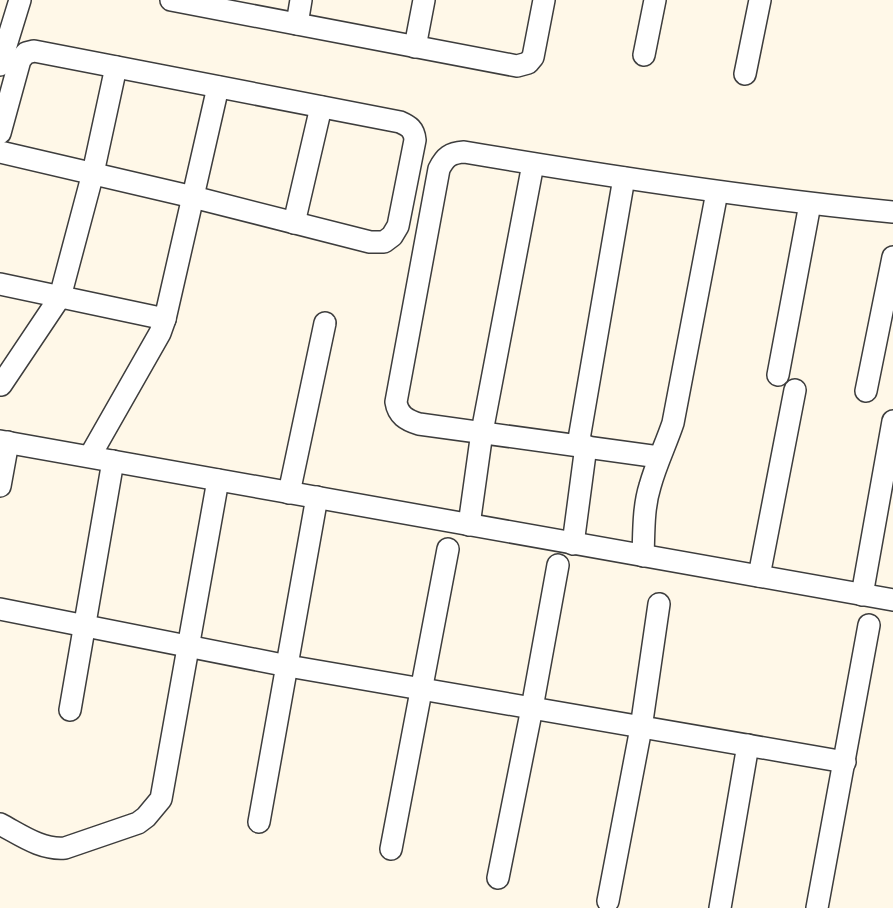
<svg xmlns="http://www.w3.org/2000/svg" width="893" height="908" font-family="'Source Serif 4',serif">
<style>
.lines{fill:none;stroke-linecap:round;stroke-linejoin:round}
.street-casing{stroke:#3d3d3d;stroke-width:24}
.street{stroke:#fff;stroke-width:21}
</style>
<rect width="100%" height="100%" fill="#fff8e8"/>
<g class="lines">
<defs>
<g id="street">
<path d="M171 0 517 66 528 63 533 57 544 0"/>
<path d="M297 24 301 0"/>
<path d="M415 47 424 0"/>
<path d="M644 55 655 0"/>
<path d="M0 65 20 0"/>
<path d="M745 74 760 0"/>
<path d="M0 133 20 60 26 53 34 51 400 122C409 126 414 129 415 140L398 226 392 236 384 242H370L193 197 0 152"/>
<path d="M294 223 321 107"/>
<path d="M0 284 165 319"/>
<path d="M778 375 810 204"/>
<path d="M1 385 60 297 93 173 116 67"/>
<path d="M866 391 893 257"/>
<path d="M0 441 893 600"/>
<path d="M578 445 624 178"/>
<path d="M90 456 160 333 165 319 218 87"/>
<path d="M659 457 419 424C406 420 398 415 396 402L439 169C445 157 450 153 464 152 606 176 749 198 893 212"/>
<path d="M0 486 8 442"/>
<path d="M289 493 325 323"/>
<path d="M469 525 482 432 533 164"/>
<path d="M573 544 586 446"/>
<path d="M643 556C644 533 643 508 650 486 656 464 666 444 673 423L717 192"/>
<path d="M759 576 795 390"/>
<path d="M862 595 893 421"/>
<path d="M0 609 288 666 845 762"/>
<path d="M70 710 113 461"/>
<path d="M259 822 317 497"/>
<path d="M0 824C21 835 41 850 65 848L138 823 146 817 161 799 218 480"/>
<path d="M391 849 448 549"/>
<path d="M498 878 532 708 558 565"/>
<path d="M608 901 641 728 659 604"/>
<path d="M720 908 748 745"/>
<path d="M817 908 869 625"/>
</g>
</defs>
<!-- street casing -->
<use href="#street" class="street-casing"/>
<!-- street -->
<use href="#street" class="street"/>
</g>
</svg>
